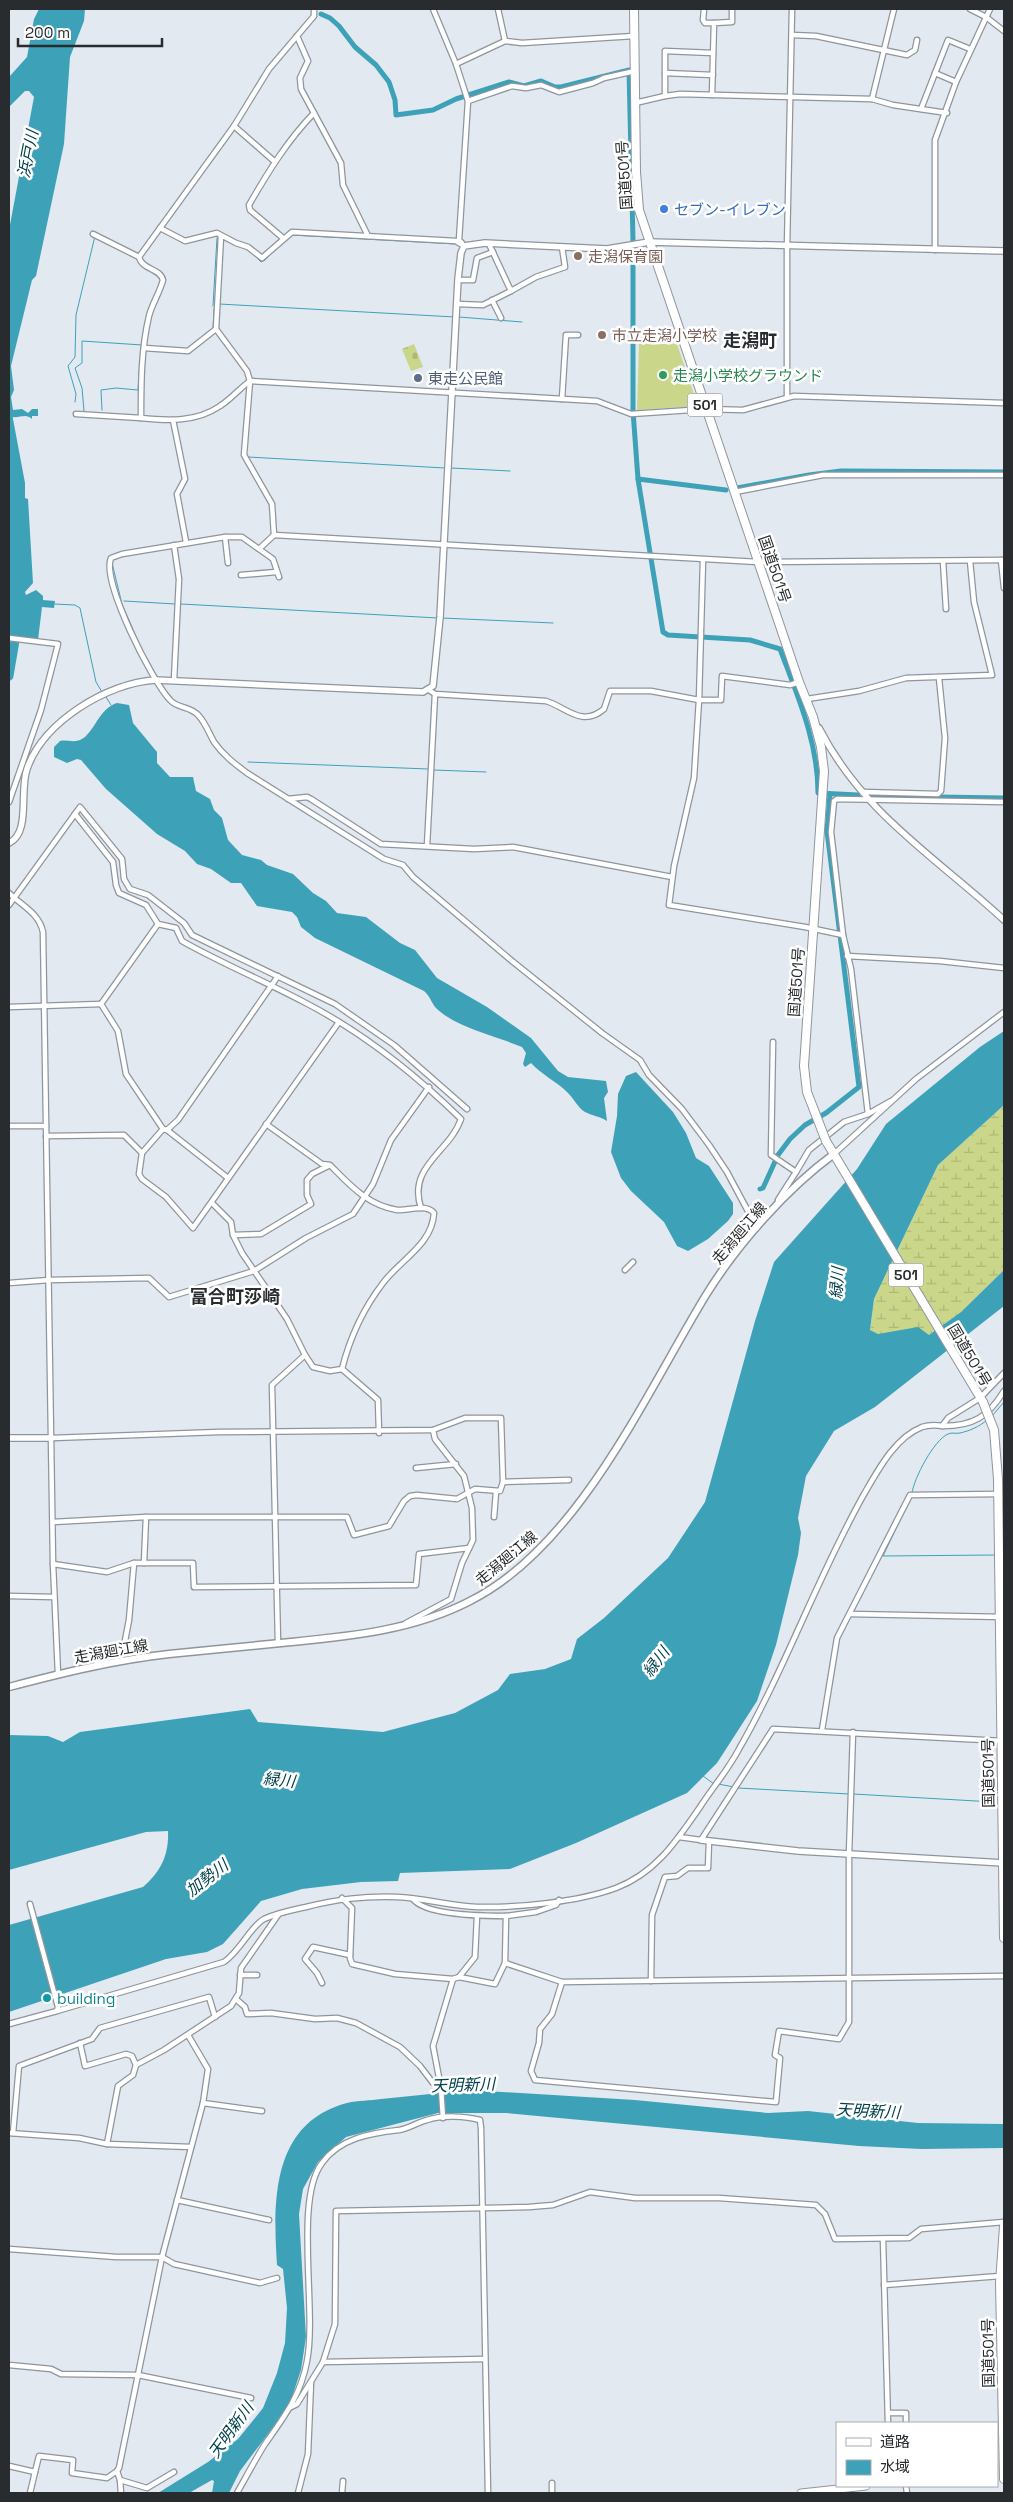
<svg xmlns="http://www.w3.org/2000/svg" width="1013" height="2502" font-family="'Space Grotesk','Noto Sans JP',sans-serif">
<style>
.wetland{fill:url(#wetland-marsh)}
.cemetery{fill:url(#cemetery-stones)}
.pitch{fill:#cad68a}
.water{fill:#3da2b8}
.lines{fill:none;stroke-linecap:round;stroke-linejoin:round}
.stream{stroke:#3da2b8;stroke-width:1}
.canal{stroke:#3da2b8;stroke-width:5}
.river{stroke:#3da2b8;stroke-width:9}
.minor-casing{stroke:#8f959d;stroke-width:7}
.tertiary-casing{stroke:#8f959d;stroke-width:8}
.secondary-casing{stroke:#8f959d;stroke-width:9}
.primary-casing{stroke:#8f959d;stroke-width:9}
.trunk-casing{stroke:#8f959d;stroke-width:10}
.minor{stroke:#fff;stroke-width:4.5}
.tertiary{stroke:#fff;stroke-width:5.5}
.secondary{stroke:#fff;stroke-width:6}
.primary{stroke:#fff;stroke-width:7}
.trunk{stroke:#fff;stroke-width:8}
.trunk-bridge-casing{stroke:#8f959d;stroke-width:10;stroke-linecap:butt}
.trunk-bridge{stroke:#fff;stroke-width:8}
.shop-dot{fill:#3f7fe0;stroke:#fff;stroke-width:2}
.education-dot{fill:#8d6e63;stroke:#fff;stroke-width:2}
.leisure-dot{fill:#2e9e5b;stroke:#fff;stroke-width:2}
.service-dot{fill:#5c6f8a;stroke:#fff;stroke-width:2}
.culture-dot{fill:#0f9aa8;stroke:#fff;stroke-width:2}
.labels{text-anchor:middle;dominant-baseline:central;stroke-width:5;stroke-linejoin:round;paint-order:stroke}
.shield{fill:#fff;stroke:#696b6d;stroke-width:1}
.shield-label{font-size:14px;font-weight:bold;fill:#292c2f}
.street-label{font-size:15px;fill:#292c2f;stroke:#fff}
.shop-label{font-size:15px;fill:#366cbe;stroke:#fff;text-anchor:start}
.education-label{font-size:15px;fill:#785e54;stroke:#fff;text-anchor:start}
.leisure-label{font-size:15px;fill:#27864d;stroke:#fff;text-anchor:start}
.service-label{font-size:15px;fill:#4e5e75;stroke:#fff;text-anchor:start}
.culture-label{font-size:15px;fill:#0d838f;stroke:#fff;text-anchor:start}
.water-label{font-size:16px;font-style:italic;fill:#01414d;stroke:#fff}
.quarter-label{font-size:18px;font-weight:bold;fill:#292c2f;stroke:#fff}
</style>
<defs>
<pattern id="wetland-marsh" width="20" height="14" patternUnits="userSpaceOnUse" patternTransform="scale(1.25)"><rect width="20" height="14" fill="#cad68a"/><path d="M1 5h8M5 5V1M11 12h8M15 12V8" fill="none" stroke="#aeb877"/></pattern>
<pattern id="cemetery-stones" width="16" height="16" patternUnits="userSpaceOnUse" patternTransform="scale(1.25)"><rect width="16" height="16" fill="#cad68a"/><path d="M2 7V4a2 2 0 0 1 4 0v3zM10 15v-3a2 2 0 0 1 4 0v3z" fill="#aeb877"/></pattern>
</defs>
<rect width="100%" height="100%" fill="#e2e9f1"/>
<!-- wetland -->
<path class="wetland" d="M1004 1105V1270L961 1312 929 1335 878 1334 870 1331 874 1299 938 1165Z"/>
<!-- cemetery -->
<path class="cemetery" d="M414 344 423 367 411 371 402 349Z"/>
<!-- pitch -->
<path class="pitch" d="M639 344H677L698 406 637 410Z"/>
<!-- water -->
<g class="water">
<path d="M39 9H85L84 21 70 57 64 144 36 276 32 280 11 366 14 390 11 397 13 410 22 409 28 413 32 409H38V416H32V419C26 413 20 418 13 417V419L25 483V498L28 499 33 583 25 592 26 595 36 590 43 596V600L55 601 54 608 42 607 38 640 9 637V230L34 97 29 91H25L9 107V77L27 57 34 19Z"/>
<path d="M117 703 129 705 133 723 157 752V763L170 777H193L196 791 210 799 214 810 222 818 228 840 242 855 261 860 267 865 293 874 313 893 326 901 337 913 366 917 400 943 415 950 437 978 487 1007 531 1038 558 1071 568 1077 606 1081 608 1092 604 1098 607 1121C599 1116 593 1116 585 1112 578 1108 573 1097 567 1092 556 1081 542 1075 531 1063L525 1067 523 1064 526 1053 522 1047C496 1036 454 1027 435 1007 431 1002 430 996 424 991L315 938 301 927 297 917 292 912 257 906 241 883H231L211 869 197 864 185 851 157 834 106 789 81 760 77 759 67 763 54 757V747L60 741C69 739 76 745 86 736 97 725 101 708 117 703Z"/>
<path d="M1004 1031V1105L938 1165 874 1299 870 1330 878 1334 918 1327 929 1335 961 1312 1004 1270V1306L875 1407 834 1431 806 1476 798 1518 801 1533 798 1555 776 1645 757 1701 717 1763 687 1793 576 1843 510 1869 400 1873 398 1881 361 1882 302 1889 261 1901 223 1944 207 1952 166 1959 9 2012V1925L143 1887C161 1871 169 1855 168 1831L146 1832 9 1870V1735L48 1736 63 1742 80 1732 250 1709 258 1722 383 1732 455 1713 498 1690 510 1674 545 1669 571 1659 577 1639 604 1618 668 1558 705 1502 755 1321 774 1262 857 1169 886 1124 980 1047Z"/>
<path d="M636 1072 673 1112 686 1133 696 1158 709 1166 733 1203V1214L728 1221 708 1239 688 1251 677 1246 664 1222 631 1191 621 1178 611 1152 617 1116 618 1094 626 1076Z"/>
<path d="M469 2090 635 2100 768 2113 808 2111 918 2123 1004 2124V2148L921 2149 859 2146 506 2113H438L346 2137 318 2162 303 2189 299 2214 306 2337 301 2370 289 2406 240 2471 229 2493H212L214 2481 212 2480 189 2493H158L208 2462 238 2439 263 2408 277 2373 285 2343 287 2308 283 2269 277 2265C273 2202 271 2123 347 2103 358 2100 370 2101 381 2099 411 2096 440 2093 469 2090Z"/>
</g>
<g class="lines">
<!-- stream -->
<g class="stream">
<path d="M291 235 456 244"/>
<path d="M224 240 239 246"/>
<path d="M256 257 261 262 265 260 283 242"/>
<path d="M219 304 455 317"/>
<path d="M213 306 217 238"/>
<path d="M459 317 522 322"/>
<path d="M213 329 214 309"/>
<path d="M75 402 76 394 68 366 75 357 76 315 95 236"/>
<path d="M102 410 101 390 116 388 138 390 140 360"/>
<path d="M84 411 82 388 75 368 82 363V341L142 345"/>
<path d="M248 457 445 468"/>
<path d="M451 468 510 471"/>
<path d="M112 563 122 604 138 641"/>
<path d="M124 601 175 604"/>
<path d="M54 604 75 605 80 608 96 682 102 692"/>
<path d="M181 604 438 618"/>
<path d="M442 618 553 623"/>
<path d="M106 697 111 705"/>
<path d="M248 762 428 769"/>
<path d="M434 770 486 772"/>
<path d="M992 1416 1004 1402"/>
<path d="M912 1493C914 1478 934 1440 948 1434 952 1432 956 1434 960 1433 969 1431 979 1427 987 1420"/>
<path d="M910 1499 883 1556 996 1555"/>
<path d="M703 1776 714 1784"/>
<path d="M718 1784 734 1787"/>
<path d="M738 1788 849 1794"/>
<path d="M853 1794 994 1802"/>
</g>
<!-- canal -->
<g class="canal">
<path d="M321 14 330 18 339 26 355 47 376 65 389 82 395 100 396 115 433 110 456 99 509 82 524 86 541 81 555 87H561L629 70 633 241V411L638 479 663 632 668 635 750 640 780 649C798 697 818 742 818 793L858 795"/>
<path d="M638 479 726 490"/>
<path d="M737 488 809 475 841 471 1004 472"/>
<path d="M872 796 1004 798"/>
<path d="M760 1189 763 1188 778 1155 790 1139 805 1125 826 1113 859 1087 827 831 830 794"/>
</g>
<!-- river -->
<path class="river" d="M9 676 17 629"/>
<defs>
<g id="minor">
<path d="M314 9V16L269 69 234 126 139 257C142 270 160 268 163 280 160 292 152 304 149 316 141 350 141 384 141 418 168 421 197 422 220 406 231 399 239 389 250 381L597 401 631 414 706 409 743 410 794 396 1004 403"/>
<path d="M433 9 456 64 468 101 459 240 462 243"/>
<path d="M498 9 505 41 522 43 634 36"/>
<path d="M704 9 703 20 705 23H714"/>
<path d="M970 9 986 17 1004 31"/>
<path d="M792 35 816 36 907 55 915 50 917 40"/>
<path d="M297 36 308 61 300 78 301 89 341 163 343 185 368 236"/>
<path d="M456 64 505 41"/>
<path d="M665 73 713 75"/>
<path d="M935 73 956 82"/>
<path d="M712 95 714 23 732 22V9"/>
<path d="M665 96V51L713 53"/>
<path d="M872 99 894 9"/>
<path d="M468 101 512 86 526 88 541 85 559 92 593 83 604 78 635 71"/>
<path d="M635 103 665 96 680 94 872 99 893 105 947 113"/>
<path d="M921 109 948 40 970 49"/>
<path d="M234 126 274 161"/>
<path d="M160 228 185 241 217 233 236 243 248 247 262 258 292 232 456 241 464 246"/>
<path d="M93 234 139 257"/>
<path d="M221 236 216 329 247 371 250 381 244 455 272 504 274 535 259 549 242 537H225L122 554 111 558C101 581 152 681 170 700 178 709 191 706 199 716 206 724 209 733 214 742 223 755 235 764 247 773L384 859 403 865 413 877 512 961 602 1033 640 1060 649 1075 682 1109 709 1145 727 1172 757 1228"/>
<path d="M283 238 250 210 249 205C268 172 287 141 314 113"/>
<path d="M489 244 511 291 536 277 565 267 562 247"/>
<path d="M935 250V140L956 82 990 9"/>
<path d="M458 280H473L477 258 493 252"/>
<path d="M492 300 501 318"/>
<path d="M457 304 483 305 511 291"/>
<path d="M144 348 188 351 216 329"/>
<path d="M787 397V247L792 9"/>
<path d="M562 399 566 335H578"/>
<path d="M76 414 141 418"/>
<path d="M173 420 185 479 177 494 186 542"/>
<path d="M735 492 823 475H1004"/>
<path d="M274 535 758 562 1004 560"/>
<path d="M225 537 228 563"/>
<path d="M259 549 273 559 279 577"/>
<path d="M703 560 699 700 694 778 674 866 669 905 805 927 843 935"/>
<path d="M1001 560 1004 588"/>
<path d="M943 561 946 609"/>
<path d="M241 575 276 572"/>
<path d="M9 638 58 644 41 710 9 802"/>
<path d="M174 680 179 579 174 545"/>
<path d="M429 690 435 694 546 701C566 707 582 728 604 709L610 691H651L699 700H721L722 676 790 685 799 682"/>
<path d="M807 699 859 691 906 678 992 675 974 602 970 561"/>
<path d="M863 792 938 794 941 791 945 738 939 678"/>
<path d="M288 799 307 797 311 799 381 844 474 849 513 847 672 877"/>
<path d="M75 814 113 862 116 885 119 893 146 905 158 924 176 928 182 941C221 963 262 980 302 1001 361 1031 413 1072 461 1119 450 1152 407 1166 421 1208"/>
<path d="M427 846 435 694"/>
<path d="M9 893C22 906 39 913 43 932L53 1564 58 1674"/>
<path d="M9 905 80 807 122 859 124 879 130 889 148 895 184 923 192 935 335 1004 394 1045 467 1109"/>
<path d="M847 956 940 961 1004 968"/>
<path d="M101 1004 118 1031 126 1074 163 1129 167 1130 228 1178"/>
<path d="M101 1004 158 924"/>
<path d="M9 1007 101 1004"/>
<path d="M773 1042 771 1155 796 1172 809 1150 844 1122 868 1114 891 1101"/>
<path d="M868 1114 851 969 843 935 831 832 834 801 837 799 1004 802"/>
<path d="M266 1124 322 1164 330 1165C350 1185 367 1205 397 1210 408 1211 426 1203 434 1213 432 1245 401 1259 383 1283 363 1309 350 1337 342 1369"/>
<path d="M9 1126H46"/>
<path d="M163 1129 142 1153 139 1174 142 1179 166 1197 193 1228 339 1022"/>
<path d="M167 1130 178 1120 278 976"/>
<path d="M46 1136 124 1135 142 1153"/>
<path d="M834 1154 916 1079 1004 1012"/>
<path d="M778 1200 796 1172"/>
<path d="M212 1203 231 1222 233 1235 242 1253 287 1319 305 1355 313 1367 330 1371 342 1369"/>
<path d="M233 1235 261 1234 311 1204 307 1195V1180L312 1174 328 1166"/>
<path d="M625 1270 633 1262"/>
<path d="M9 1283 49 1280 149 1278 169 1297 254 1271 306 1238 353 1214 373 1184 391 1140 429 1087"/>
<path d="M342 1369 378 1400 379 1433"/>
<path d="M942 1426 948 1418 980 1398 1004 1373"/>
<path d="M52 1438 219 1432 433 1430 465 1418H501L503 1482 500 1491 475 1489 457 1499 417 1495 410 1496 404 1501 389 1526 354 1535 347 1517H146L53 1522"/>
<path d="M416 1468 456 1464"/>
<path d="M503 1482 569 1480"/>
<path d="M494 1517 496 1492"/>
<path d="M144 1563 146 1517"/>
<path d="M53 1564 107 1572 134 1563H193L194 1587 416 1585 419 1554 469 1548"/>
<path d="M9 1596 54 1597"/>
<path d="M850 1614 1004 1617"/>
<path d="M406 1623 451 1599 462 1563 473 1540 472 1508 464 1476 435 1439 433 1430"/>
<path d="M278 1643 272 1385 305 1355"/>
<path d="M96 1664 123 1651 129 1620 134 1563"/>
<path d="M822 1730 837 1638 910 1495 999 1494"/>
<path d="M679 1837 701 1840 773 1729 1003 1741"/>
<path d="M342 1898 352 1908 350 1958 352 1964 395 1974 453 1979 459 1977 495 1984 505 1963 506 1916 536 1912 556 1905 559 1900"/>
<path d="M413 1899C426 1916 486 1916 506 1916"/>
<path d="M505 1963 562 1982 1004 1976"/>
<path d="M240 1975H257"/>
<path d="M459 1977 475 1957 477 1916"/>
<path d="M651 1981 652 1915 665 1877 677 1876 688 1868H708L709 1841"/>
<path d="M562 1982 552 2014 540 2029 539 2043 531 2071 535 2080 776 2102 780 2058 775 2055 779 2031 839 2039 849 2022V1854L853 1732"/>
<path d="M322 1983 317 1973 305 1959 313 1947 350 1955"/>
<path d="M237 2000 245 2007 247 2014 271 2013 315 2019 337 2018 356 2023 400 2047 420 2066 433 2083 441 2084"/>
<path d="M57 2011 224 1962C241 1950 250 1927 264 1919 277 1913 292 1910 306 1907 338 1899 363 1896 397 1897 424 1898 450 1906 477 1907 517 1908 578 1902 616 1888 656 1873 677 1840 700 1807 713 1787 728 1770 739 1749 786 1667 817 1578 863 1496 877 1472 894 1438 922 1427 928 1425 936 1425 943 1426 973 1426 988 1417 1004 1391"/>
<path d="M9 2024 57 2011 58 2007 30 1904"/>
<path d="M80 2043 85 2066 126 2054 132 2056 136 2065"/>
<path d="M203 2103 262 2111"/>
<path d="M443 2118 441 2088 433 2046 453 1979"/>
<path d="M9 2133 79 2138 107 2144 191 2147"/>
<path d="M13 2133 19 2066 92 2039 100 2028 209 1997 215 2017"/>
<path d="M107 2144 118 2086 133 2075 136 2065 164 2050 231 2006 239 1993 241 1968 278 1915"/>
<path d="M177 2200 269 2220"/>
<path d="M883 2239 888 2423"/>
<path d="M9 2249 116 2257H162L174 2264 260 2283 277 2278"/>
<path d="M884 2285 1000 2276"/>
<path d="M323 2362 484 2359"/>
<path d="M9 2365 51 2369 61 2374 138 2375 251 2398"/>
<path d="M291 2407 297 2404 323 2362 335 2324 336 2211 529 2207 553 2205 590 2192 635 2198H719L816 2205 825 2214 835 2239 909 2238 921 2229 1004 2222"/>
<path d="M888 2413H906V2423"/>
<path d="M9 2466 35 2472 39 2456 73 2460 72 2473 107 2478 117 2471"/>
<path d="M120 2480 147 2488 174 2472"/>
<path d="M906 2486 907 2493"/>
<path d="M30 2493 35 2472"/>
<path d="M121 2493 120 2480 117 2471 119 2468 162 2257 203 2103 208 2069 188 2035"/>
<path d="M237 2493C246 2477 255 2460 265 2444 284 2417 301 2395 307 2361 317 2311 294 2199 322 2163 340 2138 371 2133 399 2130 410 2128 418 2122 427 2120 443 2115 465 2116 480 2120L481 2128 488 2493"/>
<path d="M298 2493 308 2454 311 2382"/>
<path d="M342 2493 343 2481"/>
<path d="M552 2493V2483"/>
</g>
<g id="tertiary">
<path d="M819 728C863 814 936 857 1004 920"/>
<path d="M9 843C31 833 19 791 27 769 43 722 107 683 155 680L423 692 433 686 440 617 458 279 461 253 464 246 485 243 607 249 649 242 1004 251"/>
<path d="M9 1438H52"/>
<path d="M701 1840 798 1851 1004 1863"/>
</g>
<path id="secondary" d="M9 1687C62 1673 115 1660 169 1654 210 1650 250 1646 291 1642 352 1636 414 1630 470 1601 578 1547 645 1395 706 1295 737 1245 786 1189 834 1154"/>
<path id="primary" d="M801 2493 866 2486"/>
<g id="trunk">
<path d="M634 9 636 172 639 210 799 682 813 717 821 747 824 771 804 1066"/>
<path d="M826 1141 983 1402"/>
<path d="M998 1479 1004 1938"/>
<path d="M1004 2226 1000 2283 1004 2479"/>
</g>
</defs>
<!-- minor casing -->
<use href="#minor" class="minor-casing"/>
<!-- tertiary casing -->
<use href="#tertiary" class="tertiary-casing"/>
<!-- secondary casing -->
<use href="#secondary" class="secondary-casing"/>
<!-- primary casing -->
<use href="#primary" class="primary-casing"/>
<!-- trunk casing -->
<use href="#trunk" class="trunk-casing"/>
<!-- minor -->
<use href="#minor" class="minor"/>
<!-- tertiary -->
<use href="#tertiary" class="tertiary"/>
<!-- secondary -->
<use href="#secondary" class="secondary"/>
<!-- primary -->
<use href="#primary" class="primary"/>
<!-- trunk -->
<use href="#trunk" class="trunk"/>
<defs>
<g id="trunk-bridge">
<path d="M804 1066 807 1092 826 1141"/>
<path d="M983 1402 994 1430 998 1479"/>
</g>
</defs>
<!-- trunk-bridge casing -->
<use href="#trunk-bridge" class="trunk-bridge-casing"/>
<!-- trunk-bridge -->
<use href="#trunk-bridge" class="trunk-bridge"/>
</g>
<!-- markers -->
<circle class="shop-dot" cx="664" cy="209" r="5"/>
<g class="education-dot">
<circle cx="578" cy="256" r="5"/>
<circle cx="602" cy="335" r="5"/>
</g>
<circle class="leisure-dot" cx="663" cy="375" r="5"/>
<circle class="service-dot" cx="418" cy="378" r="5"/>
<circle class="culture-dot" cx="47" cy="1998" r="5"/>
<g class="labels">
<!-- shield labels -->
<g class="shield">
<rect x="687.5" y="393.5" width="35" height="23" rx="4"/>
<rect x="888.5" y="1263.5" width="35" height="23" rx="4"/>
</g>
<g class="shield-label">
<text x="705" y="405">501</text>
<text x="906" y="1275">501</text>
</g>
<!-- street labels -->
<g class="street-label">
<text transform="translate(624 175) rotate(-94)">国道501号</text>
<text transform="translate(775 569) rotate(71)">国道501号</text>
<text transform="translate(796 982) rotate(-86)">国道501号</text>
<text transform="translate(739 1233) rotate(-50)">走潟廻江線</text>
<text transform="translate(970 1355) rotate(59)">国道501号</text>
<text transform="translate(506 1558) rotate(-40)">走潟廻江線</text>
<text transform="translate(111 1651) rotate(-10)">走潟廻江線</text>
<text transform="translate(988 1773) rotate(-91)">国道501号</text>
<text transform="translate(988 2353) rotate(-91)">国道501号</text>
</g>
<!-- shop labels -->
<g class="shop-label">
<text x="674" y="209">セブン-イレブン</text>
</g>
<!-- education labels -->
<g class="education-label">
<text x="588" y="256">走潟保育園</text>
<text x="612" y="335">市立走潟小学校</text>
</g>
<!-- leisure labels -->
<g class="leisure-label">
<text x="673" y="375">走潟小学校グラウンド</text>
</g>
<!-- service labels -->
<g class="service-label">
<text x="428" y="378">東走公民館</text>
</g>
<!-- culture labels -->
<g class="culture-label">
<text x="57" y="1998">building</text>
</g>
<!-- water labels -->
<g class="water-label">
<text transform="translate(28 154) rotate(-79)">浜戸川</text>
<text transform="translate(837 1283) rotate(-86)">緑川</text>
<text transform="translate(656 1662) rotate(-53)">緑川</text>
<text transform="translate(279 1780) rotate(6)">緑川</text>
<text transform="translate(207 1878) rotate(-38)">加勢川</text>
<text transform="translate(463 2085) rotate(-2)">天明新川</text>
<text transform="translate(868 2111) rotate(3)">天明新川</text>
<text transform="translate(231 2430) rotate(-54)">天明新川</text>
</g>
<!-- quarter labels -->
<g class="quarter-label">
<text x="750" y="340">走潟町</text>
<text x="235" y="1296">富合町莎崎</text>
</g>
</g>
<!-- border -->
<rect width="1013" height="2502" fill="none" stroke="#292c2f" stroke-width="20"/>
<!-- legend -->
<rect x="836" y="2422" width="162" height="65" fill="#ffffff" stroke="#a9abac"/>
<rect x="846" y="2438" width="25" height="8" fill="#ffffff" stroke="#a9abac"/>
<text x="880" y="2447" font-size="15" fill="#292c2f">道路</text>
<rect x="846" y="2460" width="25" height="15" fill="#3da2b8" stroke="#a9abac"/>
<text x="880" y="2472" font-size="15" fill="#292c2f">水域</text>
<!-- scale -->
<path d="M18 38v8h144v-8" fill="none" stroke="#292c2f" stroke-width="2.5"/>
<text x="25" y="38" font-size="15" fill="#292c2f" stroke="#ffffff" stroke-width="4" paint-order="stroke">200 m</text>
</svg>
